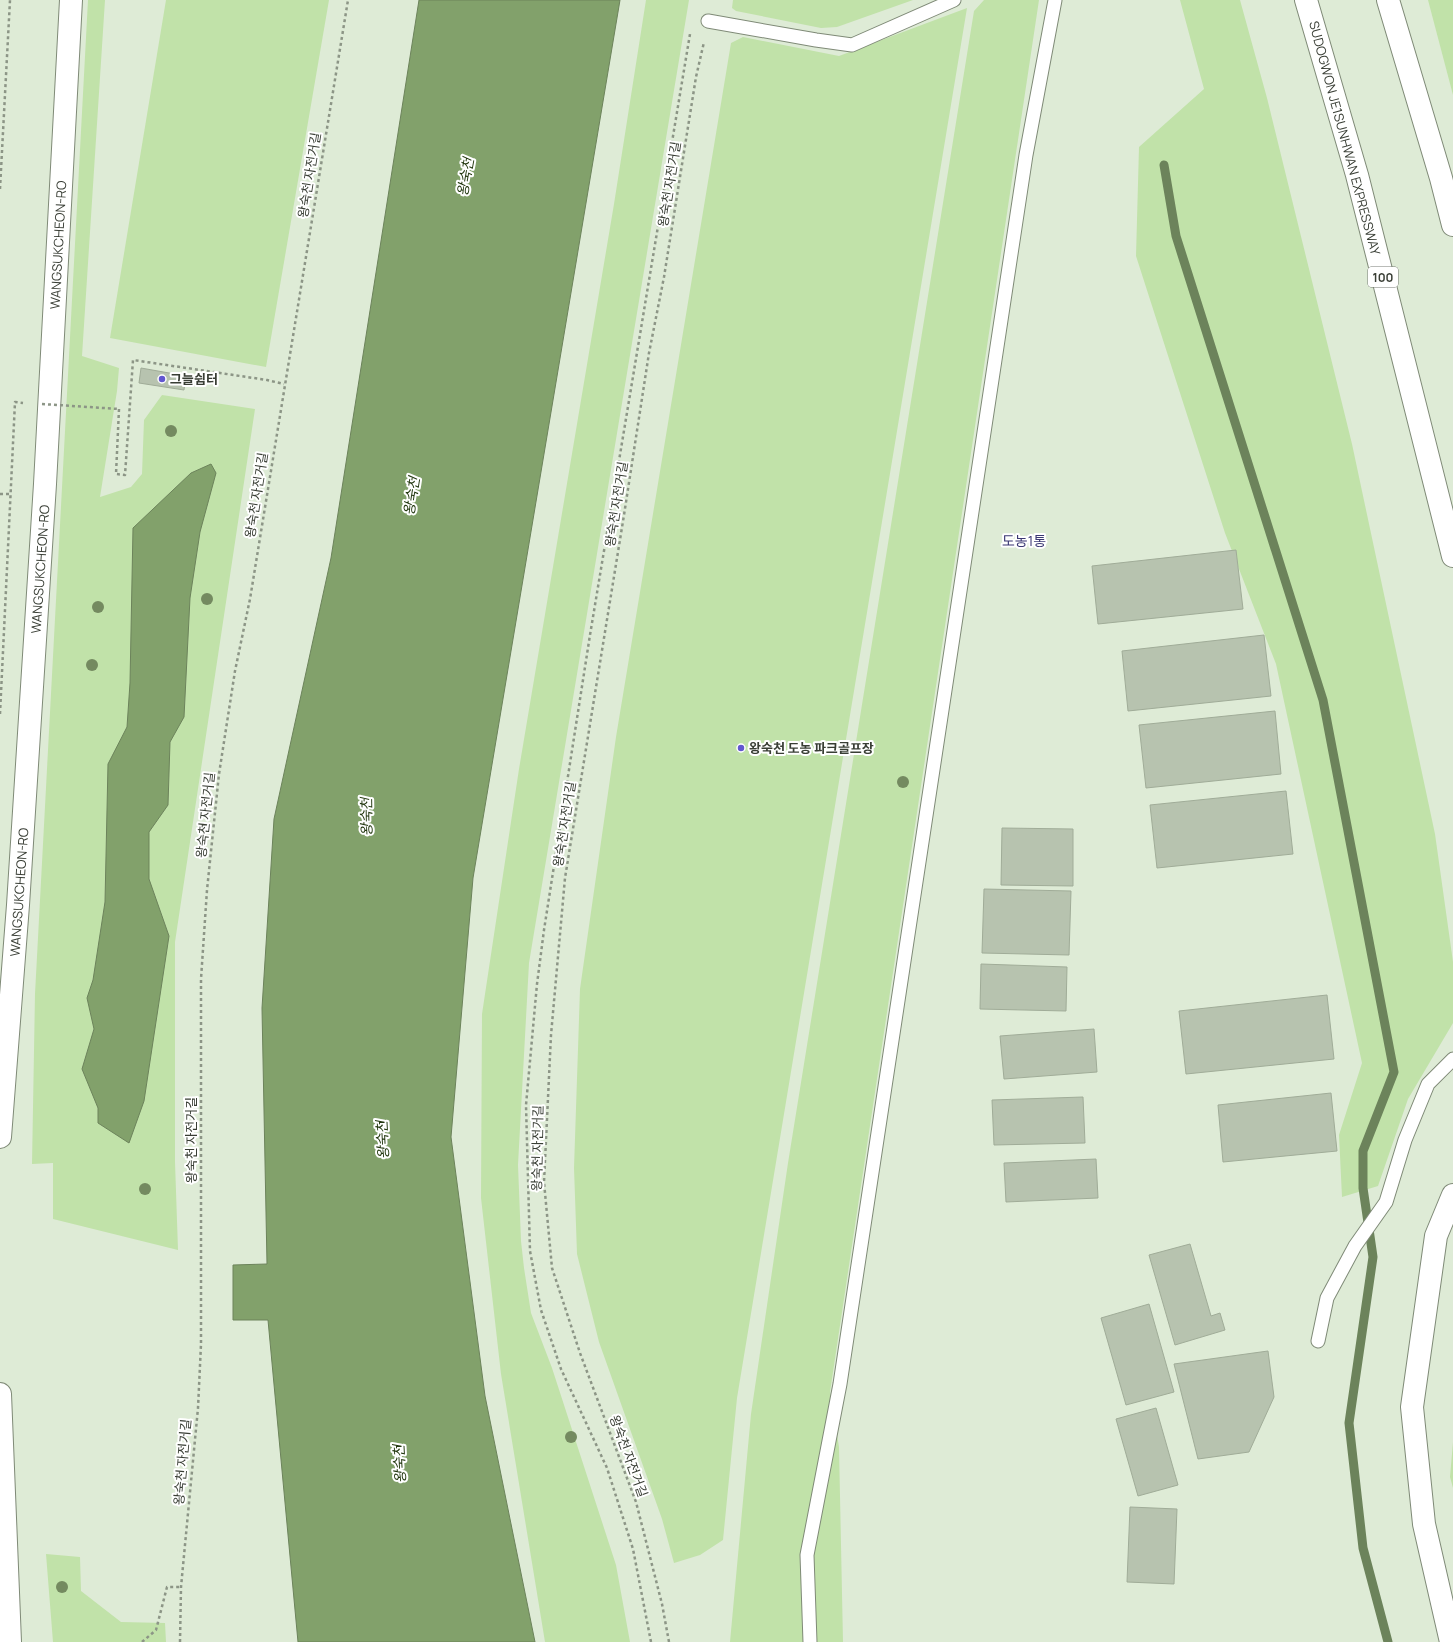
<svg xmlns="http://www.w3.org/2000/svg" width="1453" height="1642" font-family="Manrope,'Noto Sans KR',sans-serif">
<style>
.green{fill:#c1e2a9}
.water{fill:#82a16b;stroke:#6c835b}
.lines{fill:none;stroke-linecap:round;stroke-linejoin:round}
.stream{stroke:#6c835b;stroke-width:9}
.building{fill:#b7c3af;stroke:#a0ac98}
.lane-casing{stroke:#7f8a77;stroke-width:15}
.secondary-casing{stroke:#7f8a77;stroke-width:24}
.highway-casing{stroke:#7f8a77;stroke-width:24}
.path{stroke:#8c9586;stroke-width:2.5;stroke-dasharray:3 3;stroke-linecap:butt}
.lane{stroke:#fff;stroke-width:13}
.secondary{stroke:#fff;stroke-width:22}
.highway{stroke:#fff;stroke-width:22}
.path-bridge{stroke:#8c9586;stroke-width:2.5;stroke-dasharray:3 3;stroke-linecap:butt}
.tree{fill:#748a60}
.poi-dot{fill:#6257d0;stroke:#fff;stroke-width:1.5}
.labels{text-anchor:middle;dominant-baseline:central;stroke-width:4;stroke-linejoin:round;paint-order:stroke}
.shield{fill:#fff;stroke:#747872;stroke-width:1}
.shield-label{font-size:12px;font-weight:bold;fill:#393e35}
.street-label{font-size:13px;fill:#393e35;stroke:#fff}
.poi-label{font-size:13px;font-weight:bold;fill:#393e35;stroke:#fff;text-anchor:start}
.water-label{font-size:14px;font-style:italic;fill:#22370f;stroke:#fff}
.neighbourhood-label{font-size:14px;fill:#3a3773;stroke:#fff}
</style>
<rect width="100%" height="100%" fill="#deebd6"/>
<!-- green -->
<g class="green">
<path d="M88 0H105L82 356 119 368 117 391 100 497 131 487 142 474 144 420 162 395 255 409 175 942V1162L178 1250 53 1219V1163L32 1164 35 994Z"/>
<path d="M166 0H329L266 367 110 338Z"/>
<path d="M646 0H689L529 963 518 1165 521 1241 524 1268 531 1313 552 1368 616 1565 630 1642H545L501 1374 481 1198 482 1014 519 769 614 204Z"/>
<path d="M733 0H913L837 27 821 28 736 11 732 8Z"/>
<path d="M984 0H1039L830 1392 839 1447 843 1642H730L751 1414 788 1163 974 11Z"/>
<path d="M1180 0H1240L1267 98 1352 444 1435 834 1453 962V1023L1408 1099 1378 1186 1342 1197 1339 1135 1362 1063 1276 664 1225 533 1136 256 1139 147 1204 89Z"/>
<path d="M1428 0H1453V95Z"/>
<path d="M967 8 737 1398 723 1540 700 1555 674 1563 662 1519 599 1342 577 1254 574 1168 580 989 616 737 731 43 743 37 839 56Z"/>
<path d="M1453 1442V1488L1450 1477Z"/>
<path d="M46 1554 80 1557 81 1591 121 1622 165 1623 166 1642H53Z"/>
</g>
<!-- water -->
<g class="water">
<path d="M419 0H620L473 878 451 1137 485 1396 535 1642H298L268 1320H233V1265L267 1264 262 1008 274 819 331 558Z"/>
<path d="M211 464 216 473 200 532 190 598 184 717 170 742 168 805 149 832V879L169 936 144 1101 129 1143 98 1123V1108L82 1069 94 1029 87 998 93 980 105 902 108 764 127 727 130 683 133 528 191 473Z"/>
</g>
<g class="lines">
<!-- stream -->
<path class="stream" d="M1164 165 1176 236 1323 700 1394 1072 1363 1151V1188L1373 1257 1349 1423 1363 1548 1388 1642"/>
</g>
<!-- building -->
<g class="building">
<path d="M141 368 186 376 184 390 139 383Z"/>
<path d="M1236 550 1243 609 1098 624 1092 566Z"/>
<path d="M1264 635 1271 696 1128 711 1122 651Z"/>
<path d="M1275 711 1281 774 1146 788 1139 725Z"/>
<path d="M1286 791 1293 854 1157 868 1150 805Z"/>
<path d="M1002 828 1073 829V886L1001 885Z"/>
<path d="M984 889 1071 891 1069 955 982 953Z"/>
<path d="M981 964 1067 967 1066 1011 980 1009Z"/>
<path d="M1327 995 1334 1059 1186 1074 1179 1011Z"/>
<path d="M1094 1029 1097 1072 1004 1079 1000 1036Z"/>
<path d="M1331 1093 1337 1151 1223 1162 1218 1105Z"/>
<path d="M1083 1097 1085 1143 994 1145 992 1100Z"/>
<path d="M1096 1159 1098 1198 1006 1202 1004 1163Z"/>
<path d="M1190 1244 1211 1316 1220 1313 1225 1330 1175 1345 1149 1255Z"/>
<path d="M1149 1304 1174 1392 1126 1405 1101 1318Z"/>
<path d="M1268 1351 1274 1397 1249 1452 1198 1459 1174 1364Z"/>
<path d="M1156 1408 1178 1485 1138 1496 1116 1419Z"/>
<path d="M1130 1507 1177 1509 1174 1584 1127 1582Z"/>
</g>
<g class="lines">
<defs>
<g id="lane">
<path d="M708 21 816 40 852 45 954 0"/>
<path d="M1318 1341 1327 1298 1355 1246 1386 1202 1405 1140 1428 1084 1453 1059"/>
<path d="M810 1642 807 1555 840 1384 1026 155 1055 0"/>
</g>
<g id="secondary">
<path d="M0 1137 18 905 45 484 71 0"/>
<path d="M0 1394 10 1642"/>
</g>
<g id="highway">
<path d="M1306 0 1357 175 1453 556"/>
<path d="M1388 0 1441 178 1453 225"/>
<path d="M1451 1642 1424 1524 1412 1407 1436 1236 1453 1195"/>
</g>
</defs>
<!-- lane casing -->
<use href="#lane" class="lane-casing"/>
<!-- secondary casing -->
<use href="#secondary" class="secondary-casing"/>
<!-- highway casing -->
<use href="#highway" class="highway-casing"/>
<!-- path -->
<g class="path">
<path d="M0 189 10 0"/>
<path d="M119 409 116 474 125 475 133 360 267 380 284 384"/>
<path d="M0 494H11"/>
<path d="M0 714 15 402 23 403"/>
<path d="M142 1642 156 1630 167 1587H181"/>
<path d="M180 1642 181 1587 198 1408 201 1344V979L207 890 219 774 235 671 250 599 348 0"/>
<path d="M651 1642 633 1549 607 1468 561 1369 541 1310 530 1251 526 1105 537 984 544 930 590 635 690 34"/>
<path d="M669 1642 662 1604 636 1502 580 1353 552 1268 544 1182 551 1035 565 878 624 515 649 353 664 277 696 77 704 42"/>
</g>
<!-- lane -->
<use href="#lane" class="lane"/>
<!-- secondary -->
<use href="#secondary" class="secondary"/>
<!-- highway -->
<use href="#highway" class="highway"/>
<!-- path-bridge -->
<path class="path-bridge" d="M42 404 119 409"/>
</g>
<!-- trees -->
<g class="tree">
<circle cx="171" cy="431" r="6"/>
<circle cx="207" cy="599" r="6"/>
<circle cx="98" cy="607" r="6"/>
<circle cx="92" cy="665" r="6"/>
<circle cx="903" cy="782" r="6"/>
<circle cx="145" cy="1189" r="6"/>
<circle cx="571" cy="1437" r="6"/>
<circle cx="62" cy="1587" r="6"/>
</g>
<!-- markers -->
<g class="poi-dot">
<circle cx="162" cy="379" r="4"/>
<circle cx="741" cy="748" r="4"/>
</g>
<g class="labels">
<!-- shield labels -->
<rect class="shield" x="1368" y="267" width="30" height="20" rx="3"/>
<g class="shield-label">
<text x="1383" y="277">100</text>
</g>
<!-- street labels -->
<g class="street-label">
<text transform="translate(1345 138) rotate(75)">SUDOGWON JE1SUNHWAN EXPRESSWAY</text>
<text transform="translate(309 175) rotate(-81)">왕숙천 자전거길</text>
<text transform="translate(669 184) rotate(-81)">왕숙천 자전거길</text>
<text transform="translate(58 245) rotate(-87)">WANGSUKCHEON-RO</text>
<text transform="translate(256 495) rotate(-81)">왕숙천 자전거길</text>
<text transform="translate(616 504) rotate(-81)">왕숙천 자전거길</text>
<text transform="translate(40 569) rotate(-86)">WANGSUKCHEON-RO</text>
<text transform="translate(205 815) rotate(-84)">왕숙천 자전거길</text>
<text transform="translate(564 824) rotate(-81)">왕숙천 자전거길</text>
<text transform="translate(19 892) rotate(-86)">WANGSUKCHEON-RO</text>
<text transform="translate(191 1140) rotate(-90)">왕숙천 자전거길</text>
<text transform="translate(537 1148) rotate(-89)">왕숙천 자전거길</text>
<text transform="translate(629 1456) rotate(70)">왕숙천 자전거길</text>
<text transform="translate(182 1462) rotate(-85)">왕숙천 자전거길</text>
</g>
<!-- poi labels -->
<g class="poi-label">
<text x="170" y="379">그늘쉼터</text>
<text x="749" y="748">왕숙천 도농 파크골프장</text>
</g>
<!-- water labels -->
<g class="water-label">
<text transform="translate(465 177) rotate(-80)">왕숙천</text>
<text transform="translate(411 496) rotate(-81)">왕숙천</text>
<text transform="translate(366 817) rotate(-91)">왕숙천</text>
<text transform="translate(382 1140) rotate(-93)">왕숙천</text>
<text transform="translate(399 1464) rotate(-93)">왕숙천</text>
</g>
<!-- neighbourhood labels -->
<g class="neighbourhood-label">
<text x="1024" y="540">도농1통</text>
</g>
</g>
</svg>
